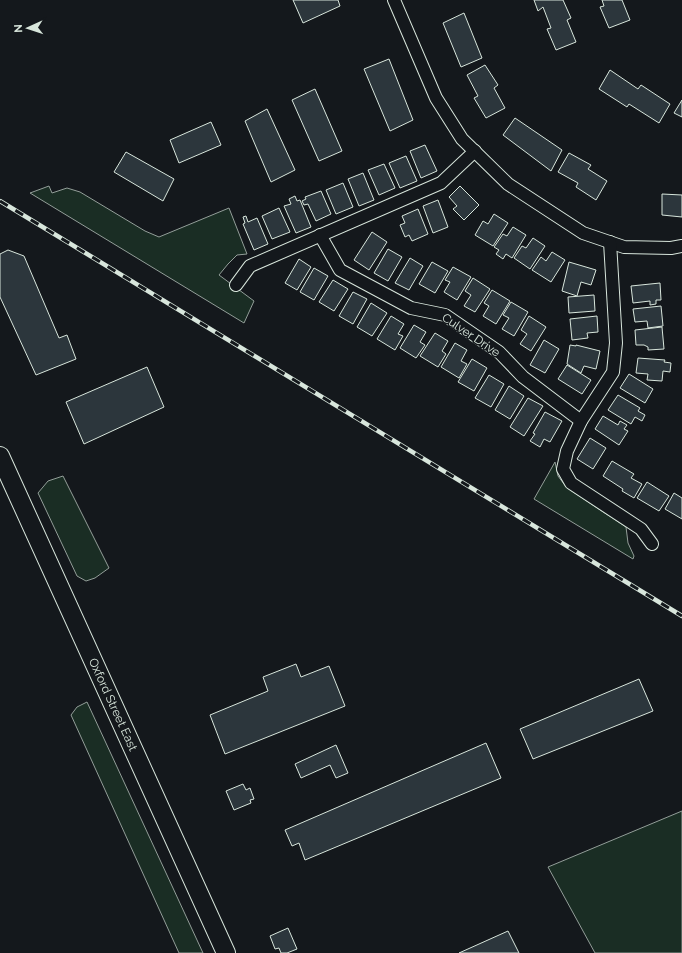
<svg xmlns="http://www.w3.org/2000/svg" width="682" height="953" font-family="Raleway,sans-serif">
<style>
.green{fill:#1a2d24;stroke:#939e99}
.building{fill:#2c363c;stroke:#d8e6dc}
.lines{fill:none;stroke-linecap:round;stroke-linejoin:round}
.street-casing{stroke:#d8e6dc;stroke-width:14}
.secondary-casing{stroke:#d8e6dc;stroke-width:20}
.street{stroke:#14181c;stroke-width:12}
.secondary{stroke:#14181c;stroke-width:18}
.rail-casing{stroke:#d8e6dc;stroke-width:4.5}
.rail{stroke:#14181c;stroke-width:3;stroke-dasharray:9;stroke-linecap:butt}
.labels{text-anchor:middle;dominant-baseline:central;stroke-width:3;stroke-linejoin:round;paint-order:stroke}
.street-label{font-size:12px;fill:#d8e6dc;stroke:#14181c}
</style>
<rect width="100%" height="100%" fill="#14181c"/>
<!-- green -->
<g class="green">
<path d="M49 186 52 193 67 188 80 192 145 231 159 237 229 208 247 254 237 255 228 264 219 275 254 301 244 323 30 193Z"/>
<path d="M555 462 558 476 567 488 626 527 628 543 634 556 633 559 534 499Z"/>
<path d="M63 476 109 568 95 578 86 581 77 576 38 493 48 481Z"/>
<path d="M87 702 203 953H179L71 715 77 707Z"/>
<path d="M682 811V953H595L548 867Z"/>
</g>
<!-- building -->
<g class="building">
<path d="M293 0H338L340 6 303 23Z"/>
<path d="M534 0H563L571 18 567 20 576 42 556 50 547 29 551 28 543 7 538 11Z"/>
<path d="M602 0H622L630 20 609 28 600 7 604 6Z"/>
<path d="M464 13 482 58 461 67 443 23Z"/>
<path d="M389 59 413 120 390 131 364 69Z"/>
<path d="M485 65 498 85 494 88 505 108 486 118 474 98 478 96 467 75Z"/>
<path d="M610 70 638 89 641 85 670 104 659 123 629 104 627 107 599 89Z"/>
<path d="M315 89 342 151 319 161 292 100Z"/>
<path d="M682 100V117L674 113Z"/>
<path d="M267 109 295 170 271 182 245 121Z"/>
<path d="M515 118 562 150 551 171 503 135Z"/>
<path d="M211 122 221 145 179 163 170 140Z"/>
<path d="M425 145 437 171 421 178 410 151Z"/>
<path d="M126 152 174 179 163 201 114 172Z"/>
<path d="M569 153 591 165 588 169 607 181 596 200 576 187 578 183 558 172Z"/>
<path d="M406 156 417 181 400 188 389 163Z"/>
<path d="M384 164 395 188 379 195 368 170Z"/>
<path d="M363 173 374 200 359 206 348 179Z"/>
<path d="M343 183 353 207 336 214 326 190Z"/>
<path d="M460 186 479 205 464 220 453 209 457 206 449 197Z"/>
<path d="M321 191 331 214 316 221 308 204 304 205 302 201 306 199 305 197Z"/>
<path d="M662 194 682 195V217L662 215Z"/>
<path d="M295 196 297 201 300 200 311 227 296 233 284 206 291 204 289 199Z"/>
<path d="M438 200 448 227 433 233 423 206Z"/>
<path d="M279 208 290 232 272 239 262 216Z"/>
<path d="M418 209 428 234 412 241 409 235 405 237 400 225 405 223 402 216Z"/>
<path d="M494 214 508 223 493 246 475 235 483 221 488 224Z"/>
<path d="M246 216 248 222 257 218 268 244 254 250 243 224 245 223 243 217Z"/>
<path d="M513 227 526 235 512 258 506 254 503 259 496 254 499 250 494 247 503 234 507 236Z"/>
<path d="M372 232 387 242 369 270 354 260Z"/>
<path d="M533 238 545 246 530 269 514 258 522 246 526 248Z"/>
<path d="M388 249 402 257 388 281 374 273Z"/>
<path d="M8 250 24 256 59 338 67 335 76 359 36 375 0 297V254Z"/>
<path d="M552 252 565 260 551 282 532 270 541 257 546 261Z"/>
<path d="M410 258 423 266 409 290 395 283Z"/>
<path d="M299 259 311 267 297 290 285 283Z"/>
<path d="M432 262 448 271 435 293 419 284Z"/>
<path d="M569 262 596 270 591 285 581 282 577 296 562 291Z"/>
<path d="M453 267 471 277 457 300 444 292 450 282 445 280Z"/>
<path d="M314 268 328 276 314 300 300 292Z"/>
<path d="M473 278 490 289 475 312 464 306 471 295 465 291Z"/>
<path d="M333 280 348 289 334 311 319 302Z"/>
<path d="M660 283 661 300H656V304L650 305V301L633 303 631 286Z"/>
<path d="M492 290 510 301 496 324 483 316 489 306 484 303Z"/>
<path d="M353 292 367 299 353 324 339 316Z"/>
<path d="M594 295 595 311 569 313 568 297Z"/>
<path d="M511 302 528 312 514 336 502 329 509 318 503 315Z"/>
<path d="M371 303 387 313 372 336 357 327Z"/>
<path d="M661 306 663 326 648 328 647 321 635 322 633 309Z"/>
<path d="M391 316 404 324 398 334 403 336 395 350 377 339Z"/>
<path d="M529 316 546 327 531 351 520 344 527 334 521 330Z"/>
<path d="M597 316 598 332 587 333 588 338 572 340 570 319Z"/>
<path d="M414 325 426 332 420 342 425 345 416 358 400 348Z"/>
<path d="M662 327 664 349 648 350V347L644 345H636L635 330Z"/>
<path d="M435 333 448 341 442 351 446 354 438 367 420 356Z"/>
<path d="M544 340 559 349 545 373 530 365Z"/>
<path d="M455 343 467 350 461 361 467 364 459 378 441 367Z"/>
<path d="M570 345 576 346V345L600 351 596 369 584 366 581 373 567 364Z"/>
<path d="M638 358 665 360 664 362 671 363 670 372 663 371 662 381 647 380 648 374 636 373Z"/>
<path d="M472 359 487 368 474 391 458 382Z"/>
<path d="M567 365 591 380 582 394 558 379Z"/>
<path d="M147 367 164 407 84 444 66 402Z"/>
<path d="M629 374 653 389 645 403 620 388Z"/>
<path d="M489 375 504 384 491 407 475 398Z"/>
<path d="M509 386 524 396 510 419 495 410Z"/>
<path d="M618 395 640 408 638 411 645 415 642 421 635 417 631 424 608 410Z"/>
<path d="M528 398 543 406 524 436 510 427Z"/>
<path d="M545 412 562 421 550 442 544 439 540 447 530 441 535 434 533 433Z"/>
<path d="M603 416 618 425 620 421 627 425 624 429 628 431 619 445 595 429Z"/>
<path d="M590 438 606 448 593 469 577 459Z"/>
<path d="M612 461 634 474 631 478 642 484 634 498 622 491 623 489 603 476Z"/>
<path d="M647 482 669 496 659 511 637 498Z"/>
<path d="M674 493 682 498V519L665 509Z"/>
<path d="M296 664 301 677 329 666 345 706 225 754 210 715 268 691 263 677Z"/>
<path d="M639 679 653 711 533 759 520 729Z"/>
<path d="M486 743 501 778 305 860 299 843 292 846 285 830Z"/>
<path d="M336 745 348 773 336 778 330 765 301 778 295 764Z"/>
<path d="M243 784 246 790 250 788 254 799 250 800 251 803 234 810 226 791Z"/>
<path d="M288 928 297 949 287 953H281L279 948 275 949 270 936Z"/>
<path d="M508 931 519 953H459Z"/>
</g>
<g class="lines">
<defs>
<g id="street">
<path d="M394 0 436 98 462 139 508 184 583 233 624 247 671 248 682 246"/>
<path d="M320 235 340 270 411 308 445 315 499 352 523 377 581 421"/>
<path d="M610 242 616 343 613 372 581 421 567 451 563 469 571 483 641 529 652 544"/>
<path d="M236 285 250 266 441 183 475 151"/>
</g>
<g id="secondary">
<path id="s1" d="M0 456 226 953"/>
</g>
</defs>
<!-- street casing -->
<use href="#street" class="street-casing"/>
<!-- secondary casing -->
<use href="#secondary" class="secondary-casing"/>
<!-- street -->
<use href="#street" class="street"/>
<!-- secondary -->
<use href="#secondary" class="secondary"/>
<defs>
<path id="rail" d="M0 201 682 616"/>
</defs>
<!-- rail casing -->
<use href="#rail" class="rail-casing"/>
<!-- rail -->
<use href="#rail" class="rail"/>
</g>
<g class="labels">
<!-- street labels -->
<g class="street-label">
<text transform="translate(471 335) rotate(34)">Culver Drive</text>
<text stroke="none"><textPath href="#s1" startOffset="273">Oxford Street East</textPath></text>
</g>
</g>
<!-- north arrow -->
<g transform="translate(28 28) rotate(267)" stroke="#14181c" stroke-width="3" paint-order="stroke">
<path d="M0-3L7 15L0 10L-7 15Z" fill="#d8e6dc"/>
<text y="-6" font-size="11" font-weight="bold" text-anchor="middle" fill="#d8e6dc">N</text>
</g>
</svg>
